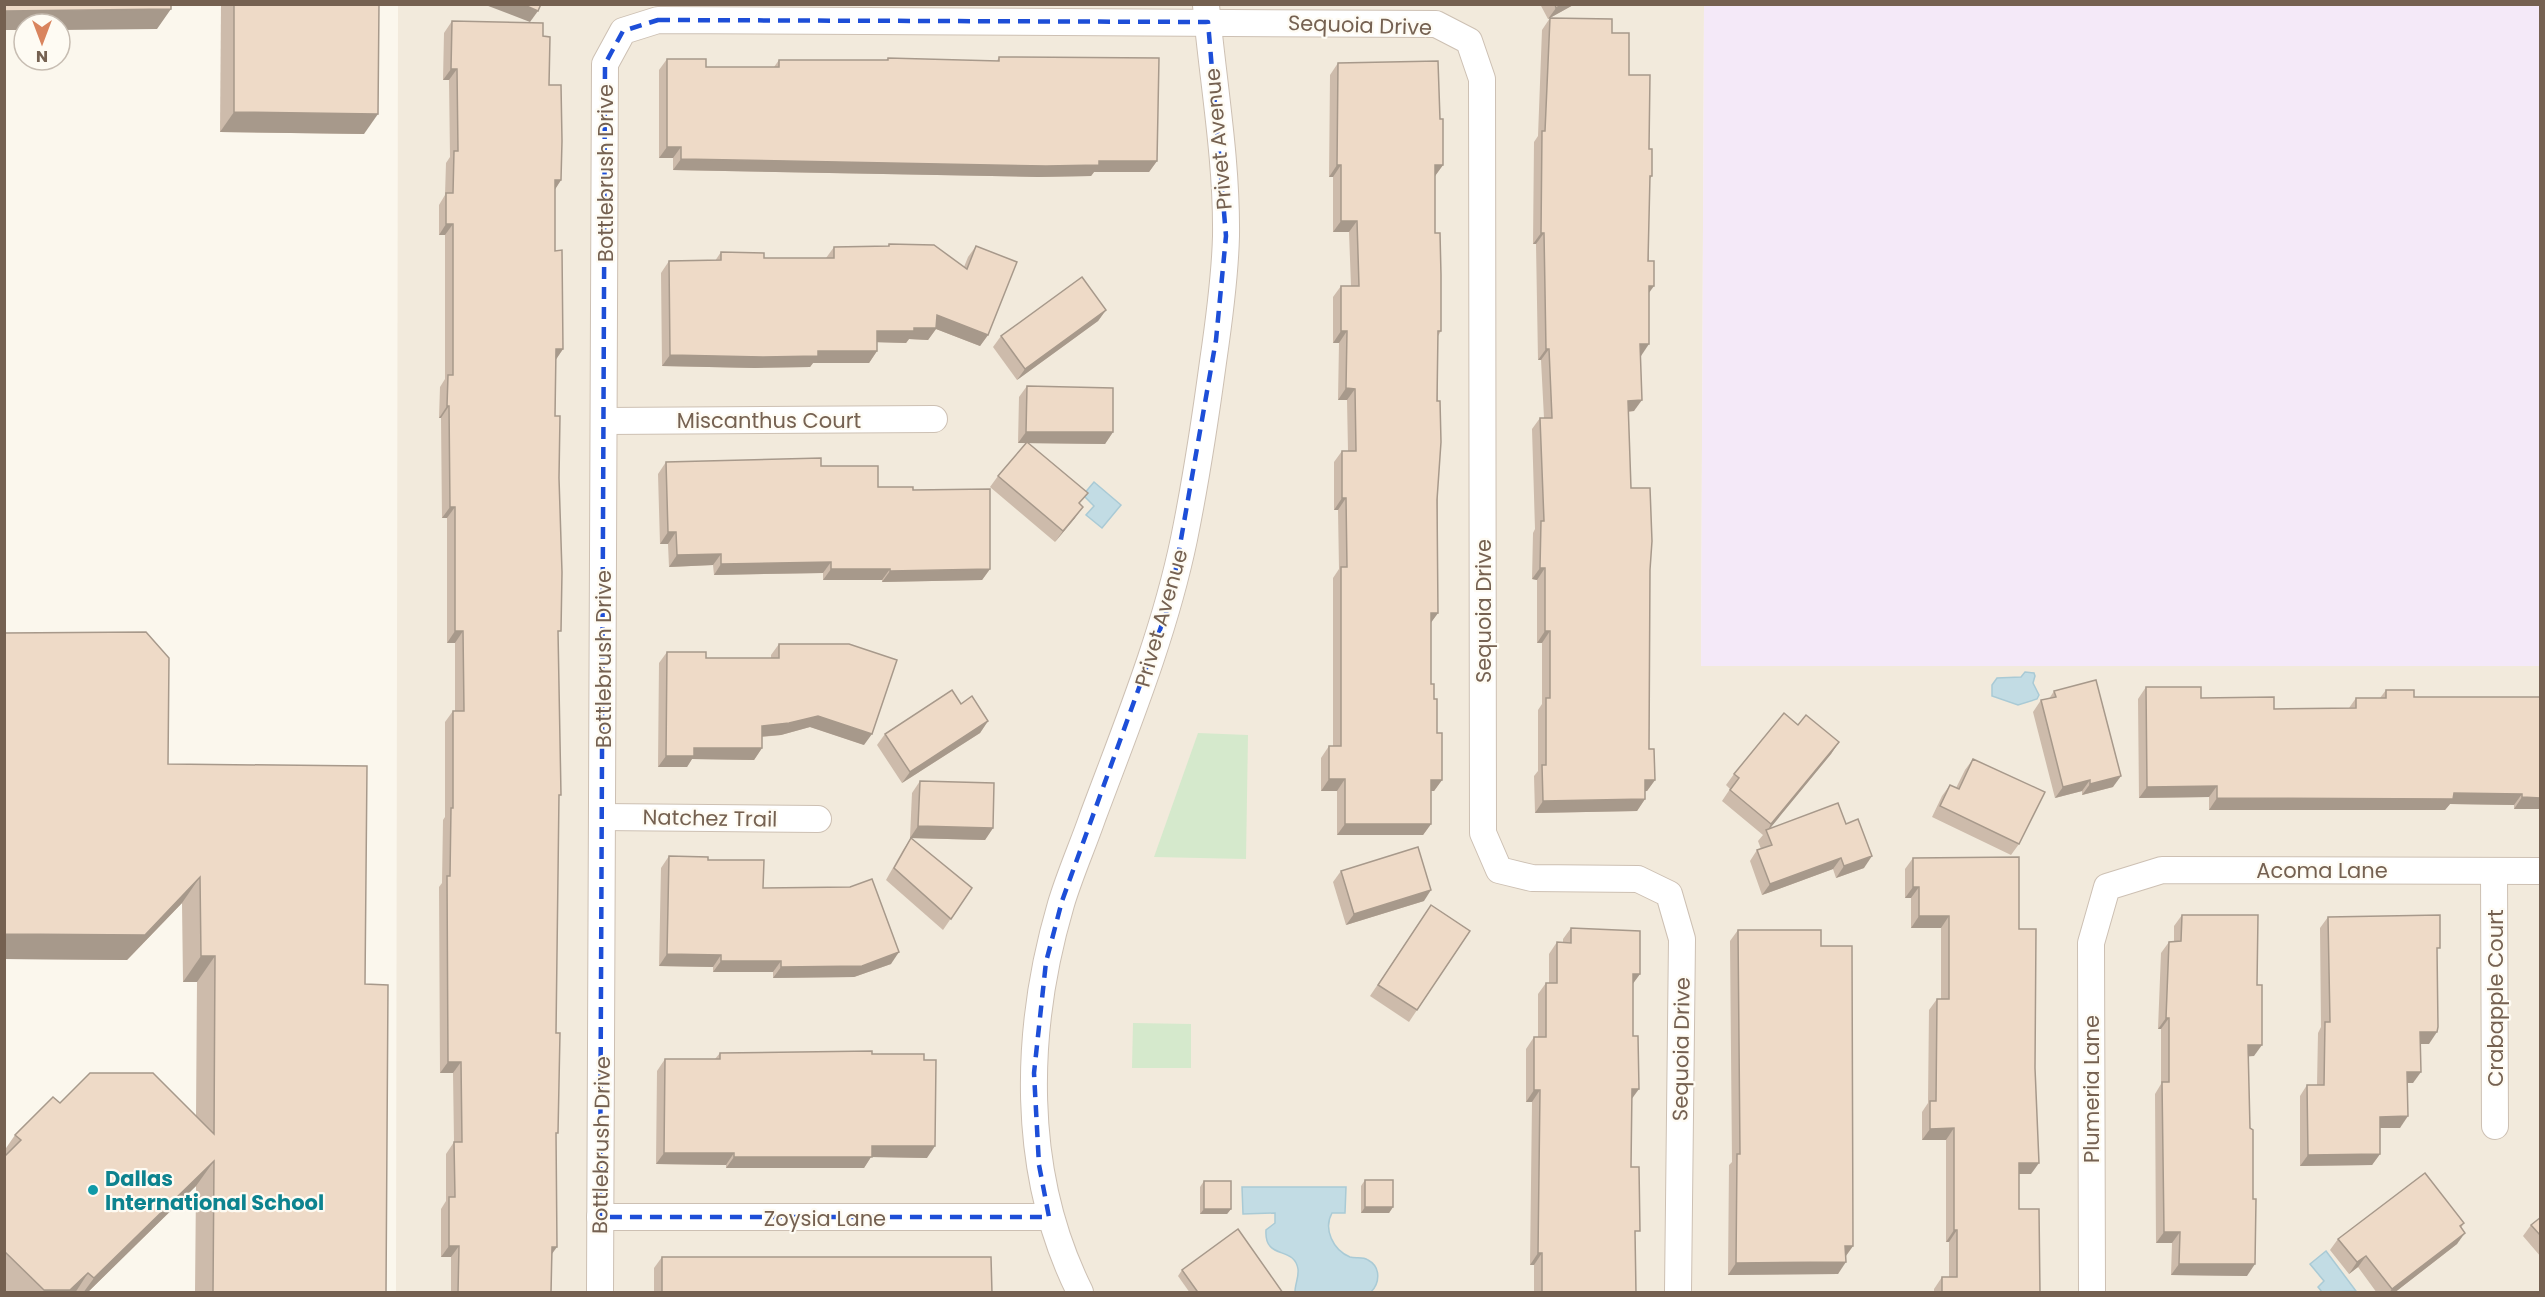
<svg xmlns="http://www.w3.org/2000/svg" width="2545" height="1297" font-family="Poppins,sans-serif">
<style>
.residential{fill:#f2eadc}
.education{fill:#f4e9f8}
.green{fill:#d5e9cc}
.water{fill:#c2dce4;stroke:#a9cad5;stroke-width:1.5}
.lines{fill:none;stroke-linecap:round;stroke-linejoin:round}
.street-casing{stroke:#cdc0b3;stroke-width:28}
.street{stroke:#fff;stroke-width:26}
.wall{fill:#cdbbab}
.shaded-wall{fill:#a7998b}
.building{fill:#eedac7;stroke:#a7998b;stroke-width:1.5}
.marked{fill:none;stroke:#1d4ed8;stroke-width:4.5;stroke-dasharray:12 8;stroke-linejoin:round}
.culture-dot{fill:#0f9aa8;stroke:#fefbf3;stroke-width:2}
.labels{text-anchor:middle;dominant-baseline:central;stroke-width:4.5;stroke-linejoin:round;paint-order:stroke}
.street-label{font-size:21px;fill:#756151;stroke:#fefbf3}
.culture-label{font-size:21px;font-weight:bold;fill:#0d838f;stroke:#fefbf3;text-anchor:start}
</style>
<rect width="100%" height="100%" fill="#fbf7ed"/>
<!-- residential -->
<path class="residential" d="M398 5H1704L1701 666H2540V1292H396Z"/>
<!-- education -->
<path class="education" d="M1704 5H2540V666H1701Z"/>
<!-- green -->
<g class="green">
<path d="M1198 733 1248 735 1246 859 1154 857Z"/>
<path d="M1133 1023 1191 1024V1068H1132Z"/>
</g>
<!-- water -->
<g class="water">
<path d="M1094 482 1121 505 1102 528 1086 515 1094 506 1083 495Z"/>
<path d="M2025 672 2034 673 2035 676 2033 683 2039 695 2037 699 2018 705 1992 696V685L1997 678 2021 677Z"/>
<path d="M1242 1187H1346L1345 1213H1332C1323 1229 1333 1250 1350 1257 1356 1259 1362 1256 1368 1260 1381 1267 1380 1283 1371 1292H1295C1295 1284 1299 1277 1298 1269 1294 1245 1264 1261 1266 1230L1275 1223V1213L1243 1214Z"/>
<path d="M2326 1251 2356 1291 2322 1292 2318 1287 2324 1281 2310 1264Z"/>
</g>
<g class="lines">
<defs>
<g id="street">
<path d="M605 421 934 419"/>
<path d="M602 817 818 819"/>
<path d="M2494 871 2495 1126"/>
<path d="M600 1217H1049"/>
<path d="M600 1292 605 64 623 31 658 20 1436 24 1469 41 1482 79 1483 833 1499 870 1532 878 1638 879 1669 894 1682 939 1678 1292"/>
<path d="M1080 1292C1020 1172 1024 1030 1061 904 1070 874 1083 845 1093 816 1127 725 1164 635 1184 539 1196 480 1205 421 1213 362 1219 321 1225 278 1226 236 1227 159 1213 82 1206 5"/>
<path d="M2092 1292 2091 943 2107 887 2162 870 2540 871"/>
</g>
</defs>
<!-- street casing -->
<use href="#street" class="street-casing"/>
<!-- street -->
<use href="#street" class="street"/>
</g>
<!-- wall -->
<g class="wall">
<path d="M221 4H379L364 134 220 132Z"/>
<path d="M1540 4H1575L1548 19Z"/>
<path d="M1550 18 1612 33 1629 75 1649 149 1652 176 1649 180V294L1634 411 1628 412 1631 488 1650 570 1649 749 1655 780 1647 791H1645V799L1637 811 1535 813 1534 776 1538 771V710L1542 704V643H1537V580L1532 579 1533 533 1535 529 1532 429 1540 418H1544L1541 360H1538L1536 244H1533L1534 142 1538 136 1542 30Z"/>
<path d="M452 21 543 36 561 180 555 189V251L563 349 556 359 555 416 559 478 558 635 559 799 556 1033V1136L551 1293H451V1257H441V1209L446 1201V1154L454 1142 453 1073H440L439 887 442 883 443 820 445 817V722L453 711H455V643H447V518H442L441 418H439L440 387 445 379V235H439V205L445 195 446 163 450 157 449 80H443L444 33Z"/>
<path d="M999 57 1157 161 1149 172H1094L1091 176 1038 177 673 170V158H659V70L667 59 706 67H774L779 60H886L888 58 997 61Z"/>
<path d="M1338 63 1440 119 1443 165 1435 176V233L1441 331 1438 336V613L1431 622V684L1437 733 1442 780 1434 791H1431V824L1423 835H1337V791H1321V758L1329 746H1333V578L1339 569 1338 510H1334V462L1342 451H1348L1347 400H1338L1339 343H1333V297L1341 286H1351L1349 232H1333V177H1329L1330 75Z"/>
<path d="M889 244 964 267 968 257 976 246 988 335 980 346 936 329 928 340 909 339 906 343 877 342V351L869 363H813L810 367 755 368 662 366 661 273 669 261H715L721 252 764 258H826L834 247 888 246Z"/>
<path d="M1106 310 1098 321 1017 380 993 347 1001 336Z"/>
<path d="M1027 386 1113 432 1105 444 1028 443 1080 504 1075 518 1055 542 990 487 998 476 1026 443H1018L1019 397Z"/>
<path d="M666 462 821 466 878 487 913 490 990 569 982 580 882 582V580H823V573L714 575 713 565 669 567 668 544H660L658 474Z"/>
<path d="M4 633 168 764 365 984 386 1293H195L196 1186 87 1293H4V1151L15 1135 60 1103 196 1117 197 982H183L182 903 127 960 4 959Z"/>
<path d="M779 644 864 745 810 727 781 735 762 737V748L754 760 692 759 687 767H658L659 663 667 652 706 658H771V655Z"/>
<path d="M2146 687 2201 698 2274 709 2349 708 2356 698H2380L2386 690 2414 697H2541V809H2514V805L2450 804 2445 810H2209V797L2139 798 2138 699Z"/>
<path d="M2054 691 2113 787 2082 795V791L2055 798 2033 712 2041 700 2049 699Z"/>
<path d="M961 704 988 721 980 733 902 783 877 745 885 734Z"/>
<path d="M1798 725 1839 742 1831 754 1769 829 1846 824 1864 868 1836 878 1833 869 1762 895 1750 861 1757 850 1761 849 1758 841 1763 835 1722 801 1730 789 1726 785 1734 774Z"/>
<path d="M1973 759 2019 844 2011 855 1932 817 1942 796 1950 785 1956 788 1965 770Z"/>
<path d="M920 781 993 828 985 840 910 838 912 793Z"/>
<path d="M911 838 972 888 943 930 886 880 903 850Z"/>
<path d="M669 856 708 860 763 888 891 964 854 977 773 978V972H713V967L659 966 661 868Z"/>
<path d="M1913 858 2019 929 2031 1174H2019V1209L2040 1293H1934V1289L1942 1277H1949V1242H1946V1140H1922V1112L1928 1103 1929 1010 1937 999H1941V928H1911V898H1905V869Z"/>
<path d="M1341 871 1424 901 1346 925 1333 882Z"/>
<path d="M1431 905 1470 931 1409 1022 1370 996Z"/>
<path d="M2182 915 2254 1056H2249L2247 1276 2171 1275 2172 1243H2156L2155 1094 2161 1084V1029H2158L2161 953 2169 942H2174V926Z"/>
<path d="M2328 917 2437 953 2429 1044H2420L2413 1083H2407L2400 1128H2380V1154L2372 1165 2300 1166V1096L2307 1085H2317L2318 1033 2321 1027 2320 928Z"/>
<path d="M1571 928 1640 974 1633 983 1631 1167 1635 1237 1636 1293H1534V1265H1530L1532 1102H1526V1049L1534 1037H1538V994L1546 983H1549V954L1557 942H1563V939Z"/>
<path d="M1738 930 1821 946 1853 1246 1846 1256 1838 1274 1728 1275 1729 1165 1732 1162 1730 941Z"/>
<path d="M720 1053 872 1054 927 1158 871 1157 864 1168H726V1165L656 1164 657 1071 665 1059H715Z"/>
<path d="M1365 1180 1393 1207 1389 1213H1361V1186Z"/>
<path d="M1204 1181 1231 1209 1227 1214H1200V1187Z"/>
<path d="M2541 1217V1257L2523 1236 2531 1225Z"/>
<path d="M2464 1223 2461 1228 2457 1244 2394 1293H2377L2358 1267 2349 1274 2330 1250 2338 1239Z"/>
<path d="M662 1257 992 1293H654V1268Z"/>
<path d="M1182 1270 1283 1293H1190L1178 1276Z"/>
</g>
<!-- shaded-wall -->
<g class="shaded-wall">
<path d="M483 4H522L538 11 530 22Z"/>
<path d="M1562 4H1575L1548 19 1556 8Z"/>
<path d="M171 9 157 29 60 30V24H24V30H4V11Z"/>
<path d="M451 69H457L449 80H443Z"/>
<path d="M234 112 378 114 364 134 220 132Z"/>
<path d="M667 147H681L673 158H659Z"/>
<path d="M681 159 1099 161H1157L1149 172H1094L1091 176 1038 177 673 170Z"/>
<path d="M1337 165H1341L1333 177H1329Z"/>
<path d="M1435 165H1443L1435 176Z"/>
<path d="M555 180H561L554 191Z"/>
<path d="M1341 221H1357L1349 232H1333Z"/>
<path d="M446 224H453L445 235H439Z"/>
<path d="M1541 233H1544L1536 244H1533Z"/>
<path d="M1649 286H1654L1646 297Z"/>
<path d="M1106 310 1098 321 1017 380 1025 369Z"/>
<path d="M937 315 988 335 980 346 936 329 928 340 909 339 906 343 869 342 877 331 914 328Z"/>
<path d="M1341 331H1347L1339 343H1333Z"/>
<path d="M1640 344H1649L1641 356Z"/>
<path d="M556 349H563L555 361Z"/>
<path d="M1546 349H1549L1541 360H1538Z"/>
<path d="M818 351H877L869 363H813L810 367 755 368 662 366 670 355Z"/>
<path d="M1346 388 1355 389 1347 400H1338Z"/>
<path d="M1642 400 1634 411 1620 412 1628 401Z"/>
<path d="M447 406H449L441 418H439Z"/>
<path d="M1026 432H1113L1105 444 1018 443Z"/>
<path d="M1342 498H1346L1338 510H1334Z"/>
<path d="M450 507H455L447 518H442Z"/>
<path d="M1083 507 1075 518 1055 542 1063 531Z"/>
<path d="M668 532H676L668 544H660Z"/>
<path d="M721 554 713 565 669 567 677 555Z"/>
<path d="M831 562 823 573 714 575 721 564Z"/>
<path d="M1540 568H1545L1537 580 1532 579Z"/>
<path d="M831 569H890L882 580H823Z"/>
<path d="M990 569 982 580 882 582 890 571Z"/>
<path d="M1431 613H1438L1430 624Z"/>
<path d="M455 631H463L455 643H447Z"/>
<path d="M1545 631H1550L1542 643H1537Z"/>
<path d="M818 716 872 734 864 745 810 727 781 735 754 737 762 726Z"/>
<path d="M988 721 980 733 902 783 910 772Z"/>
<path d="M1839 742 1831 754 1767 832 1771 824Z"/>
<path d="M694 748H762L754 760 692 759 687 767H658L666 756Z"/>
<path d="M2121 776 2113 787 2082 795 2090 784Z"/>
<path d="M1329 779H1345L1337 791H1321Z"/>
<path d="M1431 780H1442L1434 791H1423Z"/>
<path d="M1645 780H1655L1647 791 1637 792Z"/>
<path d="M2090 780 2082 791 2055 798 2063 787Z"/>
<path d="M2217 786 2209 797 2139 798 2147 787Z"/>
<path d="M2454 793 2522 794 2514 805 2450 804 2445 810H2209L2217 798Z"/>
<path d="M2522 797 2541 798V809H2514Z"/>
<path d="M1645 799 1637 811 1535 813 1543 801Z"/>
<path d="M1345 824H1431L1423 835H1337Z"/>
<path d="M918 826 993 828 985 840 910 838Z"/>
<path d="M1872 856 1864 868 1836 878 1844 866Z"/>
<path d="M1841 858 1833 869 1762 895 1770 884Z"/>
<path d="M200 877 182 903 127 960 4 959V934Z"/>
<path d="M1913 887H1919L1911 898H1905Z"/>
<path d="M1431 890 1424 901 1346 925 1354 914Z"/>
<path d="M1919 916H1949L1941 928H1911Z"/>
<path d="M899 952 891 964 854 977 773 978 781 967Z"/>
<path d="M667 954 721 955 713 967 659 966Z"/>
<path d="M201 956H215L197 982H183Z"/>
<path d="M721 961H781L773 972H713Z"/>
<path d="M1633 974H1640L1632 985Z"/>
<path d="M2166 1018H2169L2161 1029H2158Z"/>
<path d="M2420 1032H2437L2429 1044H2412Z"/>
<path d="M2248 1045H2262L2254 1056 2240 1057Z"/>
<path d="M448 1062H461L453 1073H440Z"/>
<path d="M2407 1072H2421L2413 1083H2399Z"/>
<path d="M1632 1089H1639L1631 1100Z"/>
<path d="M1534 1090H1540L1532 1102H1526Z"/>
<path d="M2408 1116 2400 1128H2372L2380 1117Z"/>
<path d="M1954 1128 1946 1140H1922L1930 1129Z"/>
<path d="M872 1146H935L927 1158 871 1157 864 1168H726L734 1157Z"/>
<path d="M664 1153H734L726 1165 656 1164Z"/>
<path d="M2380 1154 2372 1165 2300 1166 2308 1155Z"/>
<path d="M214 1161 196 1186 87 1293H83L94 1278Z"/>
<path d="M2019 1163H2039L2031 1174H2011Z"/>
<path d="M1365 1207H1393L1389 1213H1361Z"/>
<path d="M1204 1209H1231L1227 1214H1200Z"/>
<path d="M1954 1230H1957L1949 1242H1946Z"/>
<path d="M2164 1232H2180L2172 1243H2156Z"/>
<path d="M2465 1233 2457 1244 2394 1293H2389L2392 1289Z"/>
<path d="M449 1246H459L451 1257H441Z"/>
<path d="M1845 1246H1853L1845 1257Z"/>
<path d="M552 1247H557L549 1258Z"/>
<path d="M1538 1253H1542L1534 1265H1530Z"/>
<path d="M2366 1256 2358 1267 2349 1274 2357 1262Z"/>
<path d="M1846 1262 1838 1274 1728 1275 1736 1263Z"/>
<path d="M2179 1264H2255L2247 1276 2171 1275Z"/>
<path d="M88 1273 75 1293H43L44 1290Z"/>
</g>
<!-- building -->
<g class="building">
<path d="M4 4H171V9L4 11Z"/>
<path d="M234 4H379L378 114 234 112Z"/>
<path d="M522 4H541L538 11Z"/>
<path d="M1555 4H1562L1556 8Z"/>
<path d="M1550 18 1612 19V33H1629V75H1650L1649 149H1652V176H1650L1648 261H1654V286H1649V344H1640L1642 400 1628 401 1631 488H1650L1652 541 1650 570 1649 749H1654L1655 780H1645V799L1543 801 1542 765H1546V698H1550V631H1545V568H1540L1541 521H1544L1540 418H1552L1549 349H1546L1544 233H1541L1542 131H1545Z"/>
<path d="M452 21 543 23V36L550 37 549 85H561L562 141 561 180H555V251L562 250 563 349H556L555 416H560L559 478 562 572 561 631H558L561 795H559L556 1033H560L558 1133H556L557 1247H552L551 1293H458L459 1246H449V1197H455L454 1142H462L461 1062H448L447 876H450L451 808H453V711H464L463 631H455V507H450L449 406H447L448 375H453V224H446V193H453L454 151H458L457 69H451Z"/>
<path d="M999 57 1159 58 1157 161H1099V165L1046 166 681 159V147H667V59H706V67H779V60H888V58L999 61Z"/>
<path d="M1438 61 1440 119H1443V165H1435V233H1440L1441 275V331H1438L1437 401H1440L1441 442 1437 500 1438 613H1431V684H1434V699H1437V733H1442V780H1431V824H1345V779H1329V746H1341V567H1347L1346 498H1342V451H1356L1355 389 1346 388 1347 331H1341V286H1359L1357 221H1341V165H1337L1338 63Z"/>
<path d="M889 244 934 245 967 269 976 246 1017 262 988 335 937 315 936 328H914V331H877V351H818V356L763 357 670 355 669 261 721 260V252L764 253V258H834V247L889 246Z"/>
<path d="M1082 277 1106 310 1025 369 1001 336Z"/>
<path d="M1027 386 1113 388V432H1026Z"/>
<path d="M1027 442 1088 493 1079 503 1083 507 1063 531 998 476Z"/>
<path d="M821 458V466H878V487H913V490L990 489V569L890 571V569H831V562L721 564V554L677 555 676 532H668L666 462Z"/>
<path d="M146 632 169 658 168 764 367 766 365 984 388 985 386 1293H213L214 1161 94 1278 88 1273 70 1290H44L4 1251V1157L21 1140 15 1135 53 1097 60 1103 90 1073H153L214 1134 215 956H201L200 877 145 935 4 934V633Z"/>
<path d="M779 644H849L897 660 872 734 818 716 789 723 762 726V748H694V756H666L667 652H706V658H779Z"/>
<path d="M2096 680 2121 776 2090 784V780L2063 787 2041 700 2056 697 2054 691Z"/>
<path d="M2146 687H2201V698L2274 697V709L2356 708V698H2386V690H2414V697H2541V798L2522 797V794L2454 793 2453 799 2217 798V786L2147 787Z"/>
<path d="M952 690 961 704 972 696 988 721 910 772 885 734Z"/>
<path d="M1784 713 1798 725 1806 715 1839 742 1771 824 1730 790 1739 778 1734 774Z"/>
<path d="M1973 759 2045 792 2019 844 1940 806 1950 785 1959 789Z"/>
<path d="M920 781 994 783 993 828 918 826Z"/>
<path d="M1838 803 1846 824 1858 819 1872 856 1844 866 1841 858 1770 884 1757 850 1772 845 1766 830Z"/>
<path d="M911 838 972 888 951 919 894 868Z"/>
<path d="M1418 847 1431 890 1354 914 1341 871Z"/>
<path d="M669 856 708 857V860H764L763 888 850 887 872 879 899 952 862 966 781 967V961H721V955L667 954Z"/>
<path d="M2019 857V929H2036L2035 1068 2039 1163H2019V1209H2039L2040 1293H1942V1277H1957V1230H1954V1128L1930 1129V1101H1936L1937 999H1949V916H1919V887H1913V858Z"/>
<path d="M1431 905 1470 931 1417 1010 1378 985Z"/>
<path d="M2182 915H2258L2257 985H2262V1045H2248L2250 1128 2253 1130V1199H2256L2255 1264H2179L2180 1232H2164L2162 1082H2169V1018H2166L2169 942 2181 941Z"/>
<path d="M2440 915V948H2437L2438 1027 2437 1032H2420L2421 1072H2407L2408 1116 2380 1117V1154L2308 1155 2307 1085H2324L2325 1022H2330L2328 917Z"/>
<path d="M1571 928 1640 931V974H1633V1036H1638L1639 1089H1632L1631 1167H1639L1640 1231H1635L1636 1293H1542V1253H1538L1540 1090H1534V1037H1546V983H1557V942L1571 943Z"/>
<path d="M1738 930H1821V946H1852L1853 1246H1845L1846 1262 1736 1263 1737 1154H1740Z"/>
<path d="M872 1051V1054H924V1060H936L935 1146H872V1157H734V1153H664L665 1059H720V1053Z"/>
<path d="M2425 1173 2464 1223 2460 1226 2465 1233 2392 1289 2366 1256 2357 1262 2338 1239Z"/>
<rect x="1365" y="1180" width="28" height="27"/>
<rect x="1204" y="1181" width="27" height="28"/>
<path d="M2541 1217V1236L2531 1225Z"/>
<path d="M1238 1229 1283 1293H1195L1197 1291 1182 1270Z"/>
<path d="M662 1257H991L992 1293H662Z"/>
</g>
<!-- marked area -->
<path class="marked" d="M658 20 1208 22 1226 236 1216 340 1170 602 1062 901 1046 962 1034 1073 1039 1165 1049 1217H600L605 64 623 31Z"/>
<!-- markers -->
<circle class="culture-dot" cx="93" cy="1190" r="6"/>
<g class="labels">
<!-- street labels -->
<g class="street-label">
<text transform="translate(1360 25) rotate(2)">Sequoia Drive</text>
<text transform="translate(1218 139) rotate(-95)">Privet Avenue</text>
<text transform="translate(605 173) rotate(-90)">Bottlebrush Drive</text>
<text x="769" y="420">Miscanthus Court</text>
<text transform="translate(1483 611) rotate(-90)">Sequoia Drive</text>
<text transform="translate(1161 618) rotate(-74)">Privet Avenue</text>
<text transform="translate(603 659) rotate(-90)">Bottlebrush Drive</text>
<text transform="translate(710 818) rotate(1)">Natchez Trail</text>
<text x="2322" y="870">Acoma Lane</text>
<text transform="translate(2495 998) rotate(-90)">Crabapple Court</text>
<text transform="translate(1681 1049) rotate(-89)">Sequoia Drive</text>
<text transform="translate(2091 1089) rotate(-90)">Plumeria Lane</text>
<text transform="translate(601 1145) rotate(-89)">Bottlebrush Drive</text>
<text x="825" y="1218">Zoysia Lane</text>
</g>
<!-- culture labels -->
<g class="culture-label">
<text x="105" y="1178">Dallas<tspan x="105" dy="24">International School</tspan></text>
</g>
</g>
<!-- border -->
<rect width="2545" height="1297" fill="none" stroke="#756151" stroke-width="12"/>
<!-- north arrow -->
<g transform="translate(42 42) rotate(180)"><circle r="28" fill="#fefbf3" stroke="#c7bdb2" stroke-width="1.5"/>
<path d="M0-4.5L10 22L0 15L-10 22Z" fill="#d9845e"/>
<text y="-9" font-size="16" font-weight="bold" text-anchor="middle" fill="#756151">N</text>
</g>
</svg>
